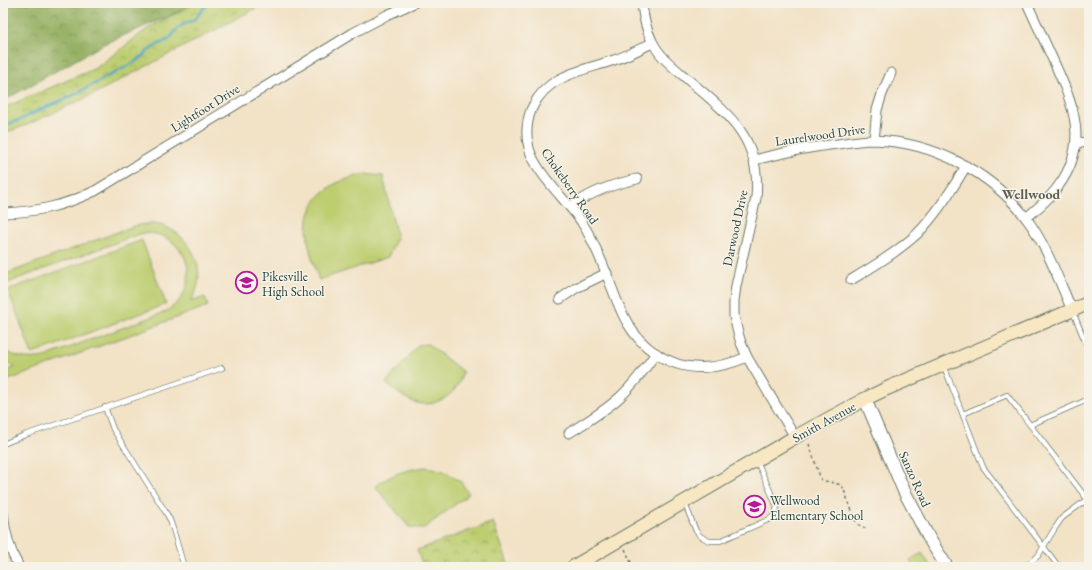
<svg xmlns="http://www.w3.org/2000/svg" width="1092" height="570" font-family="'EB Garamond',serif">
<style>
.grass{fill:#bdce71;stroke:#6e8652}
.forest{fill:url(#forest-crowns);stroke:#5a774c}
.park{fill:url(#park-crowns);stroke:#6e8652}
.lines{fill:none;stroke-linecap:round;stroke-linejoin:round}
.stream{stroke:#4ba6c9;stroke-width:2.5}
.service-casing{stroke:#697767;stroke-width:6}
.minor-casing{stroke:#697767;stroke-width:11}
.tertiary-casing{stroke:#697767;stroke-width:14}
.secondary-casing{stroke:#697767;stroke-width:15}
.path{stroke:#697767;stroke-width:1.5;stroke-dasharray:3 3;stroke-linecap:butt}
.service{stroke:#fff;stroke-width:4.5}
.minor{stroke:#fff;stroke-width:9}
.tertiary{stroke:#fff;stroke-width:12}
.secondary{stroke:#f8e7c3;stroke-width:13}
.labels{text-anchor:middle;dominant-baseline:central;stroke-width:3;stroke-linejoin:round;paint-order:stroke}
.street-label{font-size:13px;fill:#1f3d34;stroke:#f7f3e8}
.poi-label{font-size:13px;fill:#1f3d34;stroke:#f7f3e8;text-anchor:start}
.neighbourhood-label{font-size:14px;font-weight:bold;fill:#5c5e53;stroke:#f7f3e8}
</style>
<defs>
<pattern id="forest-crowns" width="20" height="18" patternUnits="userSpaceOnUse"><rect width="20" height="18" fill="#96b163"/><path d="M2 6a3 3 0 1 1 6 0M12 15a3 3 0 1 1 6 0" fill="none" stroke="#7a9152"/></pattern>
<pattern id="park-crowns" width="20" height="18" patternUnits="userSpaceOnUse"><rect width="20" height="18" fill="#bdce71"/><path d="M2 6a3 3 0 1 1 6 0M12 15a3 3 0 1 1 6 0" fill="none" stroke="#99a85e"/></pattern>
</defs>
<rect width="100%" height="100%" fill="#f7f3e8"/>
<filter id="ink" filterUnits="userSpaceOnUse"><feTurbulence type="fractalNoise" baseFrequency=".025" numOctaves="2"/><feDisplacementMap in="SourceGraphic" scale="8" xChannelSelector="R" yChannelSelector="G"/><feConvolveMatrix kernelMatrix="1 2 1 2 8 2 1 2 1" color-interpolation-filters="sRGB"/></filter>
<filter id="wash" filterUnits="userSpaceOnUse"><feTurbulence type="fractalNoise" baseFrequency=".012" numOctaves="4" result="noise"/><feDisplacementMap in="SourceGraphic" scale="16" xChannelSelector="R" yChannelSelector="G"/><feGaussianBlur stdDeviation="0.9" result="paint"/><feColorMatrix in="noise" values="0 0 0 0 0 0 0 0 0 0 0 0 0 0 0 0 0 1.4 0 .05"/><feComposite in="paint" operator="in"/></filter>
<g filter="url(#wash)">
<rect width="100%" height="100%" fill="#f2e2c6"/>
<!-- grass -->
<g class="grass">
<path d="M365 174 383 176 397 238 388 257 319 280C308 248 295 211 330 187 340 180 354 177 365 174Z"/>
<path d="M145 224C150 224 156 224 160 225 188 233 206 264 196 291 194 295 192 299 190 302L205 297 208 306 3 382V372L15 367 3 361V349C15 358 29 360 44 357L165 312C171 308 177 304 181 298 200 270 180 233 146 233 142 233 138 235 134 236L17 279 8 283 3 287V275L131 227Z"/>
<path d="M142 240 166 304 32 354 8 290Z"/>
<path d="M428 344 463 372C461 377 459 384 455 389 452 393 446 398 441 400 418 411 403 397 386 383L418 345Z"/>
<path d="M425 467 442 470 461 482 469 494 423 529 409 527 375 486C394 473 402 471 425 467Z"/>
<path d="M922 553 931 567H913L910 560Z"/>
</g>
<!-- forest -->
<path class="forest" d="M5 3H199L104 44 3 101V4Z"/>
<!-- park -->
<g class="park">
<path d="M195 3H266L92 95 29 124 3 134V108L96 68 147 29Z"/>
<path d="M493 522 509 566 505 567H423L417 550Z"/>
</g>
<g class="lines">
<!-- stream -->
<path class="stream" d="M3 126 22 119 39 110 70 97 135 62C143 56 149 49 157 45 162 43 168 41 171 37 175 33 174 30 181 26 185 23 191 22 195 19 200 14 203 7 209 3"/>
</g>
</g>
<g filter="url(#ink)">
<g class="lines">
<defs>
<g id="service">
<path d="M1073 312 1085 341 1089 347"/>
<path d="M944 366 983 467 1059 567"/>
<path d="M105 407 113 429 165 511 170 520 173 529 184 567"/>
<path d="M963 414 1007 395 1087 499"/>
<path d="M1030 425 1089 399"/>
<path d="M3 444 25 435 222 368"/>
<path d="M685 504 696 531 700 536 709 541H720L770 519C774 516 776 513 777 507L757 461"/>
<path d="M1024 567 1038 556 1055 528 1062 518 1089 498"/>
</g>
<g id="minor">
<path d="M642 3C643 16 646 29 652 41 659 56 673 67 685 77 727 113 762 137 756 198L736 286 734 301V316L737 329 741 343 747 357 795 437"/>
<path d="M652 43C640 49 627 56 614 60 583 71 549 74 533 106 527 117 525 135 529 148 535 172 566 200 581 221 592 238 600 257 607 275 619 306 626 333 655 353 684 373 717 370 747 357"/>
<path d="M874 140 877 110 882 94 891 73"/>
<path d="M1076 142 1089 143"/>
<path d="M754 160C782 153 809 147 838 144 850 142 862 140 874 140 933 142 991 172 1026 218 1046 244 1059 281 1072 310"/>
<path d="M570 207C593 191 611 185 637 179"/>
<path d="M3 213C38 212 63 206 95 191L353 33 387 15 414 3"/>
<path d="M1026 218C1037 209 1048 200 1057 188 1090 145 1074 106 1054 62 1045 42 1036 23 1027 3"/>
<path d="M851 280C874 266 897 252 917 234 937 214 952 190 966 166"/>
<path d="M560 299 576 288 607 273"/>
<path d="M569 433C586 422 605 411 620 397 634 384 645 369 656 353"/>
<path d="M3 513C5 532 9 550 19 567"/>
</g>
<path id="tertiary" d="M865 399 904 491 930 540 947 567"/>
<path id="secondary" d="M573 567 795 437 865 399 888 388 1089 303"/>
</defs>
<!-- service casing -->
<use href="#service" class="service-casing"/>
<!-- minor casing -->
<use href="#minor" class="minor-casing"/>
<!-- tertiary casing -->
<use href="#tertiary" class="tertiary-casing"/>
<!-- secondary casing -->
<use href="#secondary" class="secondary-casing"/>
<!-- path -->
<g class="path">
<path d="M809 444 821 480 842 485 857 524 867 529"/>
<path d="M625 549 633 567"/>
</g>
<!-- service -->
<use href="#service" class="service"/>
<!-- minor -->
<use href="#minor" class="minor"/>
<!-- tertiary -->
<use href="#tertiary" class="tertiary"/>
<!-- secondary -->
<use href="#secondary" class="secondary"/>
</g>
</g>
<!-- icons -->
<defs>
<symbol id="school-ring" viewBox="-11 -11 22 22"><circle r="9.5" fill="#f7f3e8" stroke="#b5179e" stroke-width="1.5"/><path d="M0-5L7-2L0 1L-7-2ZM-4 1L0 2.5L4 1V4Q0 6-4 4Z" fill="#b5179e"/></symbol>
</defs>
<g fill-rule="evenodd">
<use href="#school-ring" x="234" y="270" width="25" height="25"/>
<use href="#school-ring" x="742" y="494" width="25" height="25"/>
</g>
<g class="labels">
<!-- street labels -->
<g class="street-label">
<text transform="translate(205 108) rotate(-32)">Lightfoot Drive</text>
<text transform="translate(820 135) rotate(-8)">Laurelwood Drive</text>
<text transform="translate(570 186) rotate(55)">Chokeberry Road</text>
<text transform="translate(735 228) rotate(-78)">Darwood Drive</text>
<text transform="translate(824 422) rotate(-29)">Smith Avenue</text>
<text transform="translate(915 479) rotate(66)">Sanzo Road</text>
</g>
<!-- poi labels -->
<g class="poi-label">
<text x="262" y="276">Pikesville<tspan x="262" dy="15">High School</tspan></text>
<text x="770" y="500">Wellwood<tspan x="770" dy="15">Elementary School</tspan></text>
</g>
<!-- neighbourhood labels -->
<g class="neighbourhood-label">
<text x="1031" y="194">Wellwood</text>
</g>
</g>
<!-- margin -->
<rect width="1092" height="570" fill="none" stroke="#f7f3e8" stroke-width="16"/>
</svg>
